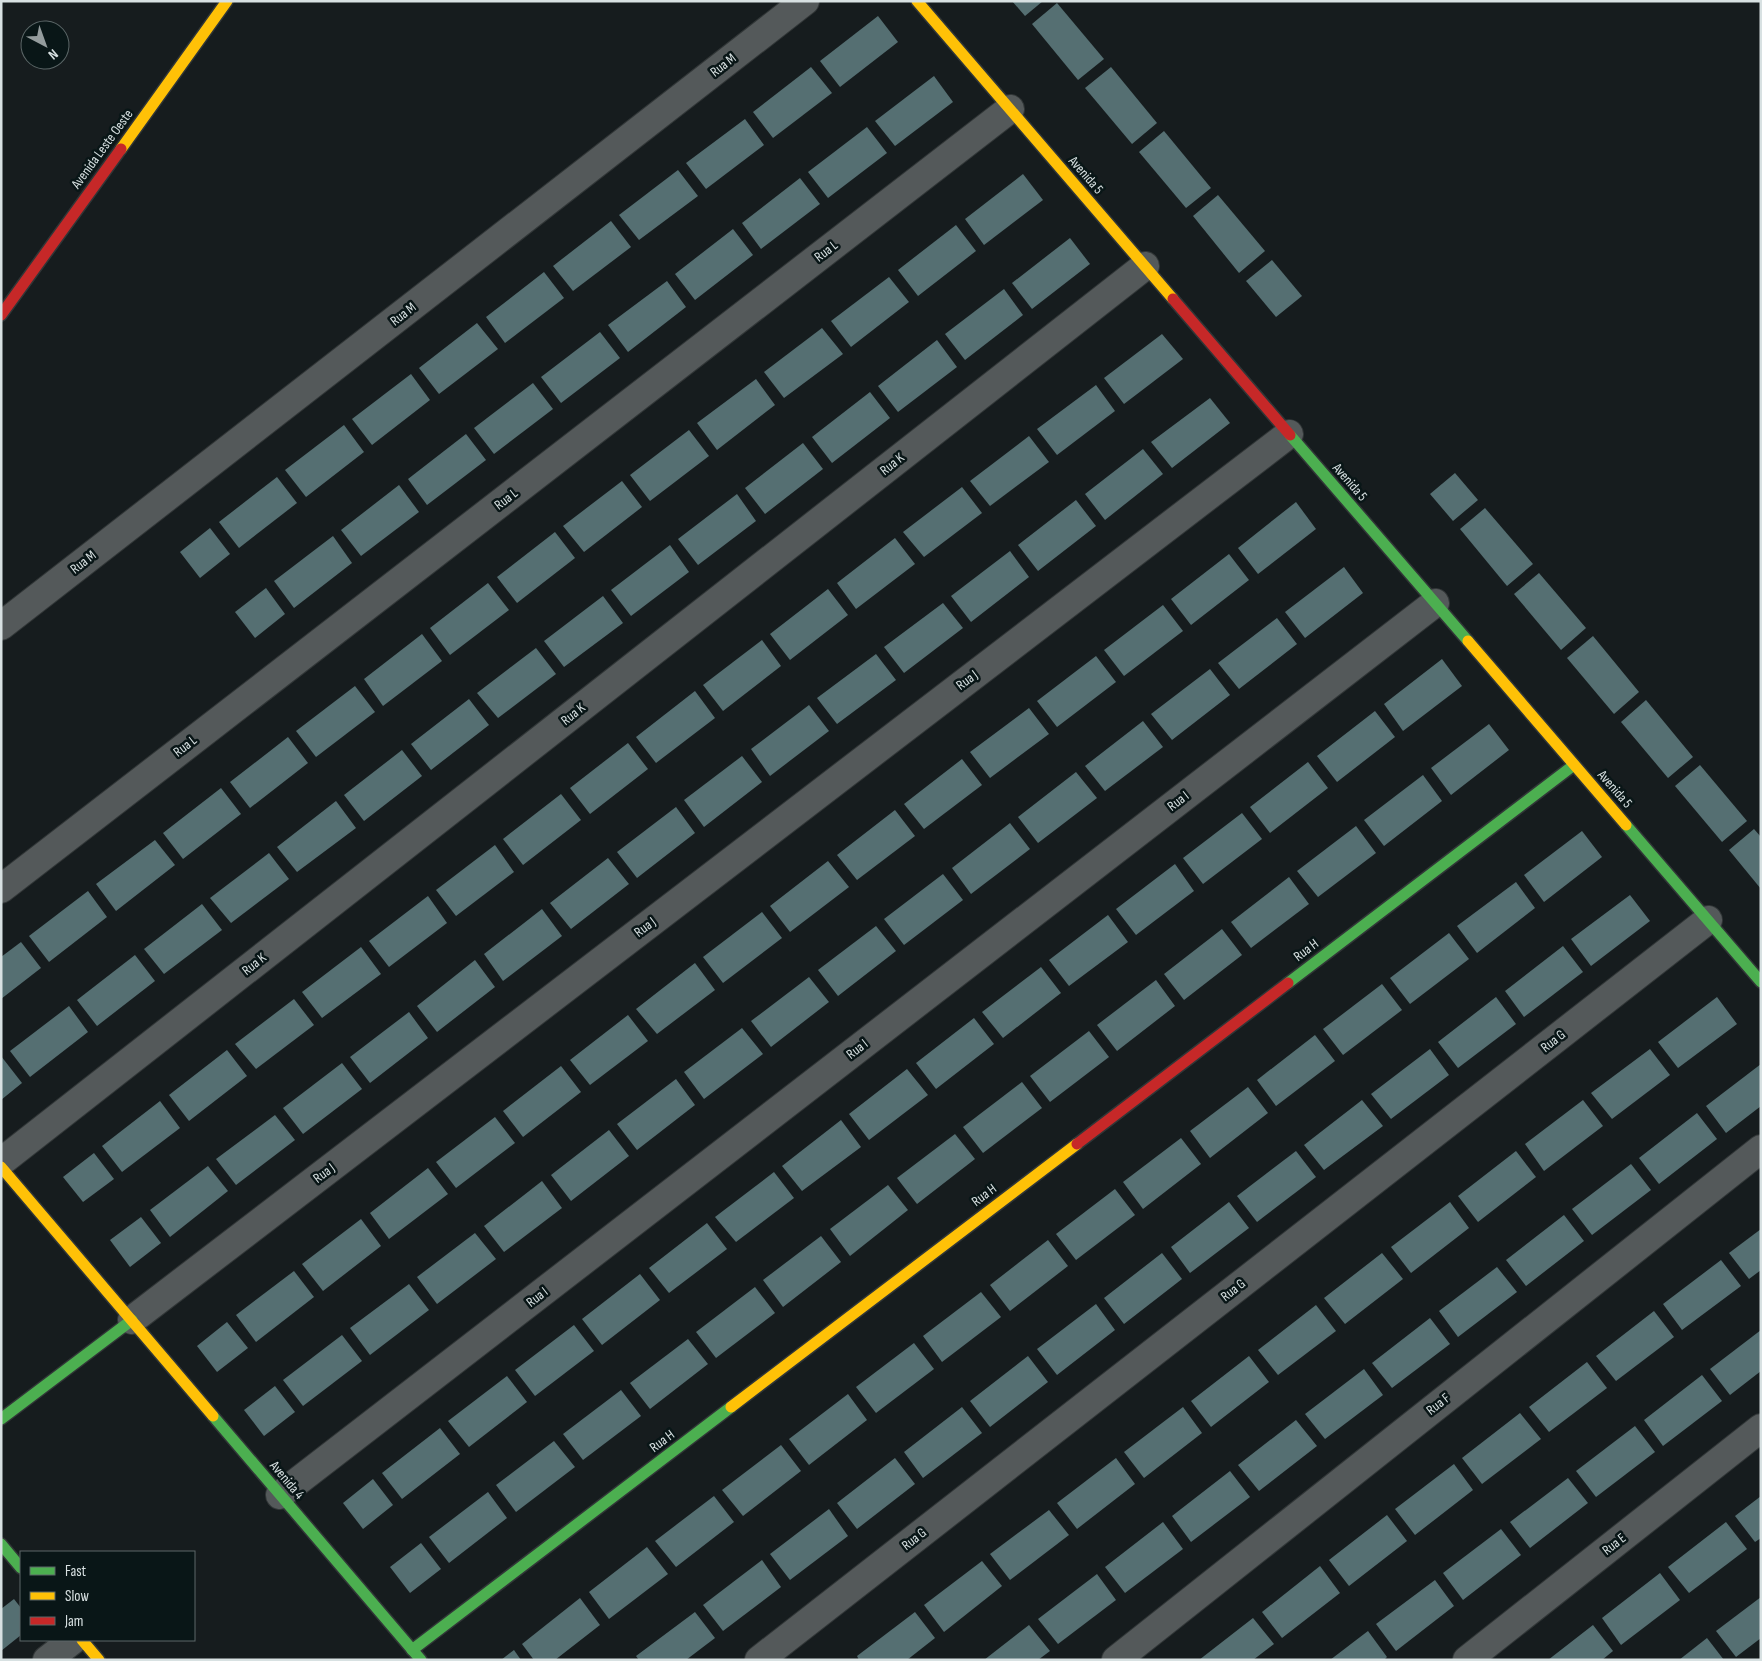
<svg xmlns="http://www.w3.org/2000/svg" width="1762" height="1661" font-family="'Sofia Sans Condensed',sans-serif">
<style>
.building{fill:#556f72}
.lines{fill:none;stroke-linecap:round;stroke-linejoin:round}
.street-casing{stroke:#313637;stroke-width:30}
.fast-casing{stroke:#313637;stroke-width:14}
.slow-casing{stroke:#313637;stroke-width:14}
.jam-casing{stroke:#313637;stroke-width:14}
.street{stroke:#54595a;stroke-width:28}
.fast{stroke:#4caf50;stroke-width:11}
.slow{stroke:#ffc107;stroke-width:11}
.jam{stroke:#c62828;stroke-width:11}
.labels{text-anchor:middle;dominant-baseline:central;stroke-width:5;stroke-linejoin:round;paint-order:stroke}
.street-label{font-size:14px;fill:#d8e1e2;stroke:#091617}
</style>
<rect width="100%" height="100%" fill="#161c1e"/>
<!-- building -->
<g class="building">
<path d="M1012 1H1043L1025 16Z"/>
<path d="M1057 3 1104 59 1078 80 1032 24Z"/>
<path d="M878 16 898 42 840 87 820 61Z"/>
<path d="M811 67 832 93 773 138 753 112Z"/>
<path d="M1111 67 1157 123 1132 144 1085 88Z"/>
<path d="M934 76 953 102 895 146 875 121Z"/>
<path d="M745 119 764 145 706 189 686 163Z"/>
<path d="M867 127 887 153 828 198 808 172Z"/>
<path d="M1164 131 1211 188 1186 208 1139 152Z"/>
<path d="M678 170 698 196 639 240 619 215Z"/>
<path d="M1023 174 1043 200 984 245 965 219Z"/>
<path d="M800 178 820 204 761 249 742 223Z"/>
<path d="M1218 195 1265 251 1239 273 1193 216Z"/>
<path d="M611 221 631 247 573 291 553 266Z"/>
<path d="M956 225 976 251 918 296 898 270Z"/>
<path d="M733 229 753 255 695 300 675 274Z"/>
<path d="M1070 238 1090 264 1032 309 1012 283Z"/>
<path d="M1272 260 1302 296 1276 317 1246 281Z"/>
<path d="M544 272 564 298 505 343 486 317Z"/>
<path d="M889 277 909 302 851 347 831 321Z"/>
<path d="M667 281 686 307 628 352 608 325Z"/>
<path d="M1004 289 1023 315 965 360 945 334Z"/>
<path d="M477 323 498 349 439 394 419 368Z"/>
<path d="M822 328 843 354 784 398 764 372Z"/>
<path d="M600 332 620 358 561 403 541 377Z"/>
<path d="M1162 334 1183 359 1124 404 1104 378Z"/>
<path d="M937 340 957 367 898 412 878 386Z"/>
<path d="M411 374 430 400 372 445 352 419Z"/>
<path d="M756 379 775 405 717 450 697 423Z"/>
<path d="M533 383 553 409 494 454 474 428Z"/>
<path d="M1096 385 1115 411 1057 455 1037 429Z"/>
<path d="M870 392 890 418 832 463 812 437Z"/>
<path d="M1210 398 1230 423 1172 468 1151 442Z"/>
<path d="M344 425 364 452 306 497 285 470Z"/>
<path d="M689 430 709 456 650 501 630 475Z"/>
<path d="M466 434 486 460 427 505 408 479Z"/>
<path d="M1029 436 1049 462 990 506 970 481Z"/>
<path d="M803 443 823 469 765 514 745 488Z"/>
<path d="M1143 449 1163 474 1105 520 1085 494Z"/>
<path d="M1455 473 1478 500 1453 521 1430 494Z"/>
<path d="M277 477 297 503 239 548 219 522Z"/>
<path d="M622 481 642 507 584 552 563 526Z"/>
<path d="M399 485 419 512 361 556 341 530Z"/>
<path d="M962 487 982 513 924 557 903 532Z"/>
<path d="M737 494 756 521 698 565 678 539Z"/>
<path d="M1076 500 1096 526 1038 571 1018 545Z"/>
<path d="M1296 502 1316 529 1258 574 1238 548Z"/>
<path d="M1485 508 1533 564 1507 586 1460 529Z"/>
<path d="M210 528 230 554 200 578 180 552Z"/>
<path d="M555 532 575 558 517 603 497 577Z"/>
<path d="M333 536 352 563 294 608 274 581Z"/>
<path d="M895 538 915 564 856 609 837 583Z"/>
<path d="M670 545 689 572 631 616 611 590Z"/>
<path d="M1010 551 1029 577 971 622 951 596Z"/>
<path d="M1229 554 1249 580 1191 625 1171 599Z"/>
<path d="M1344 567 1363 593 1305 638 1285 612Z"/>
<path d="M1539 573 1586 628 1561 650 1514 594Z"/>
<path d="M488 583 509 610 450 655 430 628Z"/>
<path d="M266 588 285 614 255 638 235 612Z"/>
<path d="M828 589 848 615 790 660 770 634Z"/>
<path d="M603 596 623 623 564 667 544 641Z"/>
<path d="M943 603 963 628 904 673 884 647Z"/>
<path d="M1163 605 1183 631 1124 676 1104 650Z"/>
<path d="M1277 618 1297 644 1239 689 1218 663Z"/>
<path d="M422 634 442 661 383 706 364 679Z"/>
<path d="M1593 636 1639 692 1614 714 1567 658Z"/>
<path d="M762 640 781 666 723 711 703 685Z"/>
<path d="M536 648 556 674 498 718 477 693Z"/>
<path d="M876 654 896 680 837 724 817 698Z"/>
<path d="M1096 656 1116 682 1057 727 1037 701Z"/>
<path d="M1442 659 1462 686 1403 731 1384 704Z"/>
<path d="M1210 669 1230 695 1172 740 1151 714Z"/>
<path d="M355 686 375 712 316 757 296 731Z"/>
<path d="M695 691 715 718 656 763 636 737Z"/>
<path d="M469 699 489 725 431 770 411 744Z"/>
<path d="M1646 700 1693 757 1668 778 1621 722Z"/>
<path d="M809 705 829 731 770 776 751 749Z"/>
<path d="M1029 708 1049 734 990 778 970 752Z"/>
<path d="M1375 711 1395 737 1337 782 1317 756Z"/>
<path d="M1143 721 1163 747 1105 791 1085 766Z"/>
<path d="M1489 724 1509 750 1451 795 1431 768Z"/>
<path d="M288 737 308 763 250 808 230 782Z"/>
<path d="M628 743 648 769 590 814 570 788Z"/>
<path d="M402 750 422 776 364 821 344 795Z"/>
<path d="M742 756 762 782 704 827 684 800Z"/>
<path d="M962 759 982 785 924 829 904 804Z"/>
<path d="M1308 762 1328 788 1270 833 1250 807Z"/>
<path d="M1700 765 1747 821 1722 842 1675 786Z"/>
<path d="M1076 772 1097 798 1038 843 1018 817Z"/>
<path d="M1423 775 1442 801 1384 846 1364 820Z"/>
<path d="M221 788 241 814 183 859 163 833Z"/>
<path d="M561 794 581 820 523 865 503 839Z"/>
<path d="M336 801 356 828 297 872 277 847Z"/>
<path d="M676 807 695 833 637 878 617 852Z"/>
<path d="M895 810 915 836 857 880 837 855Z"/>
<path d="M1242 813 1262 839 1203 884 1183 858Z"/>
<path d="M1010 823 1030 849 971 894 952 868Z"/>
<path d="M1356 826 1376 853 1318 897 1297 871Z"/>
<path d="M1754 829 1761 837V889L1729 850Z"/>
<path d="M1582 831 1602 857 1544 902 1524 875Z"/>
<path d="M155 840 175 865 116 911 96 884Z"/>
<path d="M495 845 514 872 456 916 436 890Z"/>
<path d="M269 853 289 879 231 923 210 898Z"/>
<path d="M608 858 629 884 571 929 550 903Z"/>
<path d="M828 861 849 887 790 932 770 906Z"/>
<path d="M1175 864 1194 891 1136 935 1116 909Z"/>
<path d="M943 874 963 900 904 945 884 919Z"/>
<path d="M1289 877 1309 904 1251 948 1231 922Z"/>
<path d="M1516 882 1535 908 1477 953 1457 926Z"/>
<path d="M88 891 107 917 49 962 29 936Z"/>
<path d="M1630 895 1650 921 1591 966 1571 939Z"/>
<path d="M428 896 447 923 389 967 369 941Z"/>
<path d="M202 904 222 930 164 974 144 949Z"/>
<path d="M542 909 562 936 503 981 484 954Z"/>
<path d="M762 912 782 938 723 983 703 957Z"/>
<path d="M1108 915 1128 942 1069 986 1049 960Z"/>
<path d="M876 926 896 951 838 996 818 970Z"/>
<path d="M1222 929 1242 955 1184 1000 1164 974Z"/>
<path d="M1449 933 1469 959 1410 1004 1390 978Z"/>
<path d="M21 942 41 968 1 999V957Z"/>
<path d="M1563 946 1583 972 1524 1017 1505 991Z"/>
<path d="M361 947 381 974 322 1018 302 992Z"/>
<path d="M135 955 155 981 97 1026 77 1000Z"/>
<path d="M475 960 495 987 437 1032 417 1006Z"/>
<path d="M695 963 715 990 657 1034 636 1009Z"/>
<path d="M1041 967 1061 993 1003 1038 982 1012Z"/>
<path d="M809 977 829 1002 771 1047 751 1021Z"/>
<path d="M1156 980 1175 1006 1117 1051 1097 1025Z"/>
<path d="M1382 984 1402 1010 1343 1055 1323 1029Z"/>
<path d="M1496 997 1516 1024 1458 1068 1438 1042Z"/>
<path d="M1717 997 1737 1024 1678 1068 1658 1042Z"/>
<path d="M294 999 314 1025 256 1069 235 1044Z"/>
<path d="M69 1006 88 1032 30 1077 10 1051Z"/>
<path d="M409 1012 428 1038 370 1083 350 1057Z"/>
<path d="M628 1015 648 1041 590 1085 570 1060Z"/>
<path d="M974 1018 994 1044 936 1089 916 1063Z"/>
<path d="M742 1028 763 1054 704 1099 684 1072Z"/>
<path d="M1089 1031 1109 1057 1050 1102 1030 1076Z"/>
<path d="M1315 1035 1335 1061 1276 1106 1257 1080Z"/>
<path d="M1430 1049 1449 1075 1391 1119 1371 1094Z"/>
<path d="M1650 1049 1670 1075 1612 1119 1591 1093Z"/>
<path d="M227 1050 247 1076 189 1121 169 1095Z"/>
<path d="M1 1056 22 1083 1 1100Z"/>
<path d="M342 1063 362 1089 303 1134 283 1108Z"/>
<path d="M1761 1064V1106L1726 1133 1706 1106Z"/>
<path d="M561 1066 581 1092 523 1137 503 1111Z"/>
<path d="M907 1069 928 1095 869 1140 849 1114Z"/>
<path d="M676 1079 695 1105 637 1150 617 1124Z"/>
<path d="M1022 1082 1042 1108 983 1153 963 1127Z"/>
<path d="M1248 1087 1268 1113 1210 1158 1190 1131Z"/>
<path d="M1362 1100 1383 1126 1324 1170 1304 1145Z"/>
<path d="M1583 1100 1603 1126 1544 1171 1525 1144Z"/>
<path d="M160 1101 180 1128 122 1172 102 1146Z"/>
<path d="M1697 1113 1717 1139 1659 1184 1639 1158Z"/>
<path d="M275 1115 295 1140 236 1185 216 1159Z"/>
<path d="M495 1117 515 1143 456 1188 436 1162Z"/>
<path d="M841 1120 861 1147 802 1191 782 1166Z"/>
<path d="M609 1130 629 1156 571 1201 551 1175Z"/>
<path d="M955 1134 975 1159 917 1204 897 1178Z"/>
<path d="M1181 1138 1201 1164 1143 1209 1123 1182Z"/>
<path d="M1296 1151 1316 1177 1257 1222 1237 1196Z"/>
<path d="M1516 1151 1536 1177 1478 1222 1458 1196Z"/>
<path d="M94 1153 114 1179 83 1202 63 1177Z"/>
<path d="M1631 1164 1651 1190 1592 1235 1572 1209Z"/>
<path d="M208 1166 228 1191 170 1237 150 1210Z"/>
<path d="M428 1168 448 1194 389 1239 370 1213Z"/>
<path d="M774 1172 794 1198 736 1242 715 1217Z"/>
<path d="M542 1181 562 1208 504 1252 484 1226Z"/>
<path d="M888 1185 908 1210 850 1256 830 1229Z"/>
<path d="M1115 1189 1135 1215 1076 1260 1056 1234Z"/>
<path d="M1229 1202 1249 1228 1190 1273 1171 1247Z"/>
<path d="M1450 1202 1469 1228 1411 1273 1391 1247Z"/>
<path d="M1564 1215 1584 1241 1526 1286 1506 1260Z"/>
<path d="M141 1217 161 1243 130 1267 110 1240Z"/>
<path d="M361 1219 381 1246 323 1291 302 1264Z"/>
<path d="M707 1223 727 1249 669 1293 649 1268Z"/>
<path d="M1761 1229V1270L1749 1279 1729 1253Z"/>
<path d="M475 1233 496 1259 437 1304 417 1277Z"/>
<path d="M821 1236 841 1262 783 1307 763 1280Z"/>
<path d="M1048 1240 1068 1266 1010 1311 990 1285Z"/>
<path d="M1162 1253 1182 1279 1124 1324 1104 1298Z"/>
<path d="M1382 1253 1403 1279 1345 1324 1324 1298Z"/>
<path d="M1721 1260 1741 1286 1682 1330 1663 1304Z"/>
<path d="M1497 1267 1517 1292 1458 1337 1439 1311Z"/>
<path d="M294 1271 314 1297 256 1342 236 1315Z"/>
<path d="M640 1274 660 1300 602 1345 582 1319Z"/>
<path d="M409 1284 429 1310 370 1355 350 1328Z"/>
<path d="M755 1287 775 1313 716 1358 696 1332Z"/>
<path d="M981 1292 1001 1317 942 1362 923 1336Z"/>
<path d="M1096 1304 1115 1330 1057 1375 1037 1349Z"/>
<path d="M1316 1305 1336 1331 1278 1375 1258 1350Z"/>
<path d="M1654 1311 1674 1337 1616 1381 1596 1356Z"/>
<path d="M1430 1318 1450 1344 1392 1388 1372 1363Z"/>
<path d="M227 1322 248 1348 217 1372 197 1346Z"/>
<path d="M574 1325 594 1351 535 1396 515 1370Z"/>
<path d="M1761 1330V1371L1730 1395 1710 1369Z"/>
<path d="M342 1335 362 1361 303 1406 283 1380Z"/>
<path d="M688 1339 708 1364 650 1409 630 1383Z"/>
<path d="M914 1343 934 1369 876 1413 856 1387Z"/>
<path d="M1028 1356 1048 1382 990 1427 970 1401Z"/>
<path d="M1249 1356 1269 1382 1211 1427 1191 1401Z"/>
<path d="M1587 1362 1607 1388 1549 1432 1529 1407Z"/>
<path d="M1364 1369 1383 1395 1325 1439 1305 1414Z"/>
<path d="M1702 1375 1722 1401 1663 1446 1644 1420Z"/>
<path d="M507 1376 527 1402 469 1447 448 1421Z"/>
<path d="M275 1386 295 1412 264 1436 244 1410Z"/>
<path d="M621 1390 641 1416 583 1460 563 1434Z"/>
<path d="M848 1394 867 1420 809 1465 789 1439Z"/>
<path d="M962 1407 982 1433 923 1478 904 1452Z"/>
<path d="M1183 1407 1202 1433 1144 1478 1124 1452Z"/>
<path d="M1520 1413 1541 1439 1482 1484 1462 1458Z"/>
<path d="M1296 1420 1317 1446 1259 1491 1238 1465Z"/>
<path d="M1635 1426 1655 1452 1596 1497 1576 1471Z"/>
<path d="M440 1428 460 1454 402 1499 382 1473Z"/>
<path d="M554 1441 575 1467 516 1512 496 1485Z"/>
<path d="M781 1445 801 1471 743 1516 722 1490Z"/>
<path d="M895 1458 915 1484 857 1529 837 1503Z"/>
<path d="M1116 1458 1135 1484 1077 1529 1057 1503Z"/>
<path d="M1454 1464 1473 1490 1415 1535 1395 1509Z"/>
<path d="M1230 1471 1250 1497 1191 1542 1172 1516Z"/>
<path d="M1568 1478 1588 1503 1530 1548 1510 1522Z"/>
<path d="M373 1479 393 1505 363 1529 343 1503Z"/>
<path d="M488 1492 507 1518 449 1563 429 1537Z"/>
<path d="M714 1496 734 1522 676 1567 655 1541Z"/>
<path d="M1761 1496V1538L1755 1542 1735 1516Z"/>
<path d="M829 1509 848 1536 790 1580 770 1554Z"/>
<path d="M1049 1510 1069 1535 1010 1580 990 1554Z"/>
<path d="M1387 1515 1407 1541 1349 1586 1329 1560Z"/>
<path d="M1163 1522 1183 1549 1125 1593 1105 1567Z"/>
<path d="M1726 1522 1747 1549 1689 1593 1668 1567Z"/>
<path d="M1501 1529 1521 1555 1463 1600 1443 1573Z"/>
<path d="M421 1543 441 1569 410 1593 390 1567Z"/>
<path d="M647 1547 668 1574 609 1619 589 1592Z"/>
<path d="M762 1560 781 1587 723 1631 703 1605Z"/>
<path d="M982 1561 1002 1586 944 1632 924 1605Z"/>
<path d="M1320 1566 1340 1593 1282 1638 1262 1612Z"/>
<path d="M1660 1573 1680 1600 1621 1645 1602 1618Z"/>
<path d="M1097 1574 1116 1600 1058 1644 1038 1619Z"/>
<path d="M1435 1580 1454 1606 1396 1651 1376 1624Z"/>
<path d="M1761 1597V1638L1736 1657 1716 1631Z"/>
<path d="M580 1598 600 1625 555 1660H534L522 1644Z"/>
<path d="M14 1599 21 1608V1635L1 1651V1609Z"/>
<path d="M695 1612 715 1638 686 1660H639L636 1656Z"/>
<path d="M915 1612 935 1638 907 1660H859L857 1656Z"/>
<path d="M1253 1618 1274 1644 1253 1660H1199Z"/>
<path d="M1029 1625 1050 1651 1038 1660H984Z"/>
<path d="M1593 1625 1613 1651 1602 1660H1548Z"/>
<path d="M1368 1631 1387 1657 1384 1660H1330Z"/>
<path d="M1707 1638 1724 1660H1679Z"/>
<path d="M514 1650 521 1660H501Z"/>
</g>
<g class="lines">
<defs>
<g id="street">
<path d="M1 626 805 1"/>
<path d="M1 889 1010 109"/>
<path d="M1 1162 1145 266"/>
<path d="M132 1320 1289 434"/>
<path d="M280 1495 1435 603"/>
<path d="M47 1660 73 1640"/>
<path d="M759 1660 1708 920"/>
<path d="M1116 1660 1761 1149"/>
<path d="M1467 1660 1761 1428"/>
</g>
<g id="fast">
<path d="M1290 435 1468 641"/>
<path d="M1626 825 1761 982"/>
<path d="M1288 983 1574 765"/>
<path d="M213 1416 421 1660"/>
<path d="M1 1419 132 1320"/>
<path d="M1 1544 21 1568"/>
<path d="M412 1650 731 1407"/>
</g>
<g id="slow">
<path d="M917 1 1173 299"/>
<path d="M121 149 227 1"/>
<path d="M1468 641 1626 825"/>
<path d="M1 1167 213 1416"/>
<path d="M731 1407 1077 1144"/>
<path d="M82 1640 99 1660"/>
</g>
<g id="jam">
<path d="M1173 299 1290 435"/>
<path d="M1 315 121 149"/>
<path d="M1077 1144 1288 983"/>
</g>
</defs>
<!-- street casing -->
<use href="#street" class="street-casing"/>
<!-- fast casing -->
<use href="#fast" class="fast-casing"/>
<!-- slow casing -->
<use href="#slow" class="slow-casing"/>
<!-- jam casing -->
<use href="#jam" class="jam-casing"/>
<!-- street -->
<use href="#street" class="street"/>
<!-- fast -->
<use href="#fast" class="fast"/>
<!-- slow -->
<use href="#slow" class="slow"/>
<!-- jam -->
<use href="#jam" class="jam"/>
</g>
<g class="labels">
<!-- street labels -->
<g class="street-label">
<text transform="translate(723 65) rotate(-38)">Rua M</text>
<text transform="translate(102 149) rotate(-54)">Avenida Leste Oeste</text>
<text transform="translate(1086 175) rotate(49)">Avenida 5</text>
<text transform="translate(826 251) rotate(-38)">Rua L</text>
<text transform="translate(403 314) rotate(-38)">Rua M</text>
<text transform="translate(892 464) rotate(-38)">Rua K</text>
<text transform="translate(1350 482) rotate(49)">Avenida 5</text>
<text transform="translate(506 499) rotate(-38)">Rua L</text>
<text transform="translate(83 562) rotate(-38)">Rua M</text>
<text transform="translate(967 680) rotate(-37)">Rua J</text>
<text transform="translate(573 714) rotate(-38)">Rua K</text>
<text transform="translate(185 746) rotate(-38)">Rua L</text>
<text transform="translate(1615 789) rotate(49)">Avenida 5</text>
<text transform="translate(1178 801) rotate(-38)">Rua I</text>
<text transform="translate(645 927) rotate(-37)">Rua J</text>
<text transform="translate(1306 950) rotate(-37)">Rua H</text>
<text transform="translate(254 964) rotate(-38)">Rua K</text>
<text transform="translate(1553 1041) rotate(-38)">Rua G</text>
<text transform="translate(857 1049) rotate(-38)">Rua I</text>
<text transform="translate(324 1173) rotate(-37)">Rua J</text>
<text transform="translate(984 1195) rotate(-37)">Rua H</text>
<text transform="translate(1233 1290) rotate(-38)">Rua G</text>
<text transform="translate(537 1297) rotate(-38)">Rua I</text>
<text transform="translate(1438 1404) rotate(-38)">Rua F</text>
<text transform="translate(662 1441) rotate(-37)">Rua H</text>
<text transform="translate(287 1480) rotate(50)">Avenida 4</text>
<text transform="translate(914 1539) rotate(-38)">Rua G</text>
<text transform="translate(1614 1544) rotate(-38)">Rua E</text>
</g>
</g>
<!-- border -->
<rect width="1762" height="1661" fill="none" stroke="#d8e1e2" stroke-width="5"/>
<!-- legend -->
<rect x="20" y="1551" width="175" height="90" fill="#091617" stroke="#5c6768"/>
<rect x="30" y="1567" width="25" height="8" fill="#4caf50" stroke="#5c6768"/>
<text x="65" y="1576" font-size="15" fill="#d8e1e2">Fast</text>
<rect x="30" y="1592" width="25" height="8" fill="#ffc107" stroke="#5c6768"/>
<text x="65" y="1601" font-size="15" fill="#d8e1e2">Slow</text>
<rect x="30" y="1617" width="25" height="8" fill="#c62828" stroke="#5c6768"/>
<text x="65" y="1626" font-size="15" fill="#d8e1e2">Jam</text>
<!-- north arrow -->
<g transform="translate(45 45) rotate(139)"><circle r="24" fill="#091617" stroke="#5c6768"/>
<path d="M0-4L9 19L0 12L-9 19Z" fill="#949c9d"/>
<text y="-8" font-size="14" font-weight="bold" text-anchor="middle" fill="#d8e1e2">N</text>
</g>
</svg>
